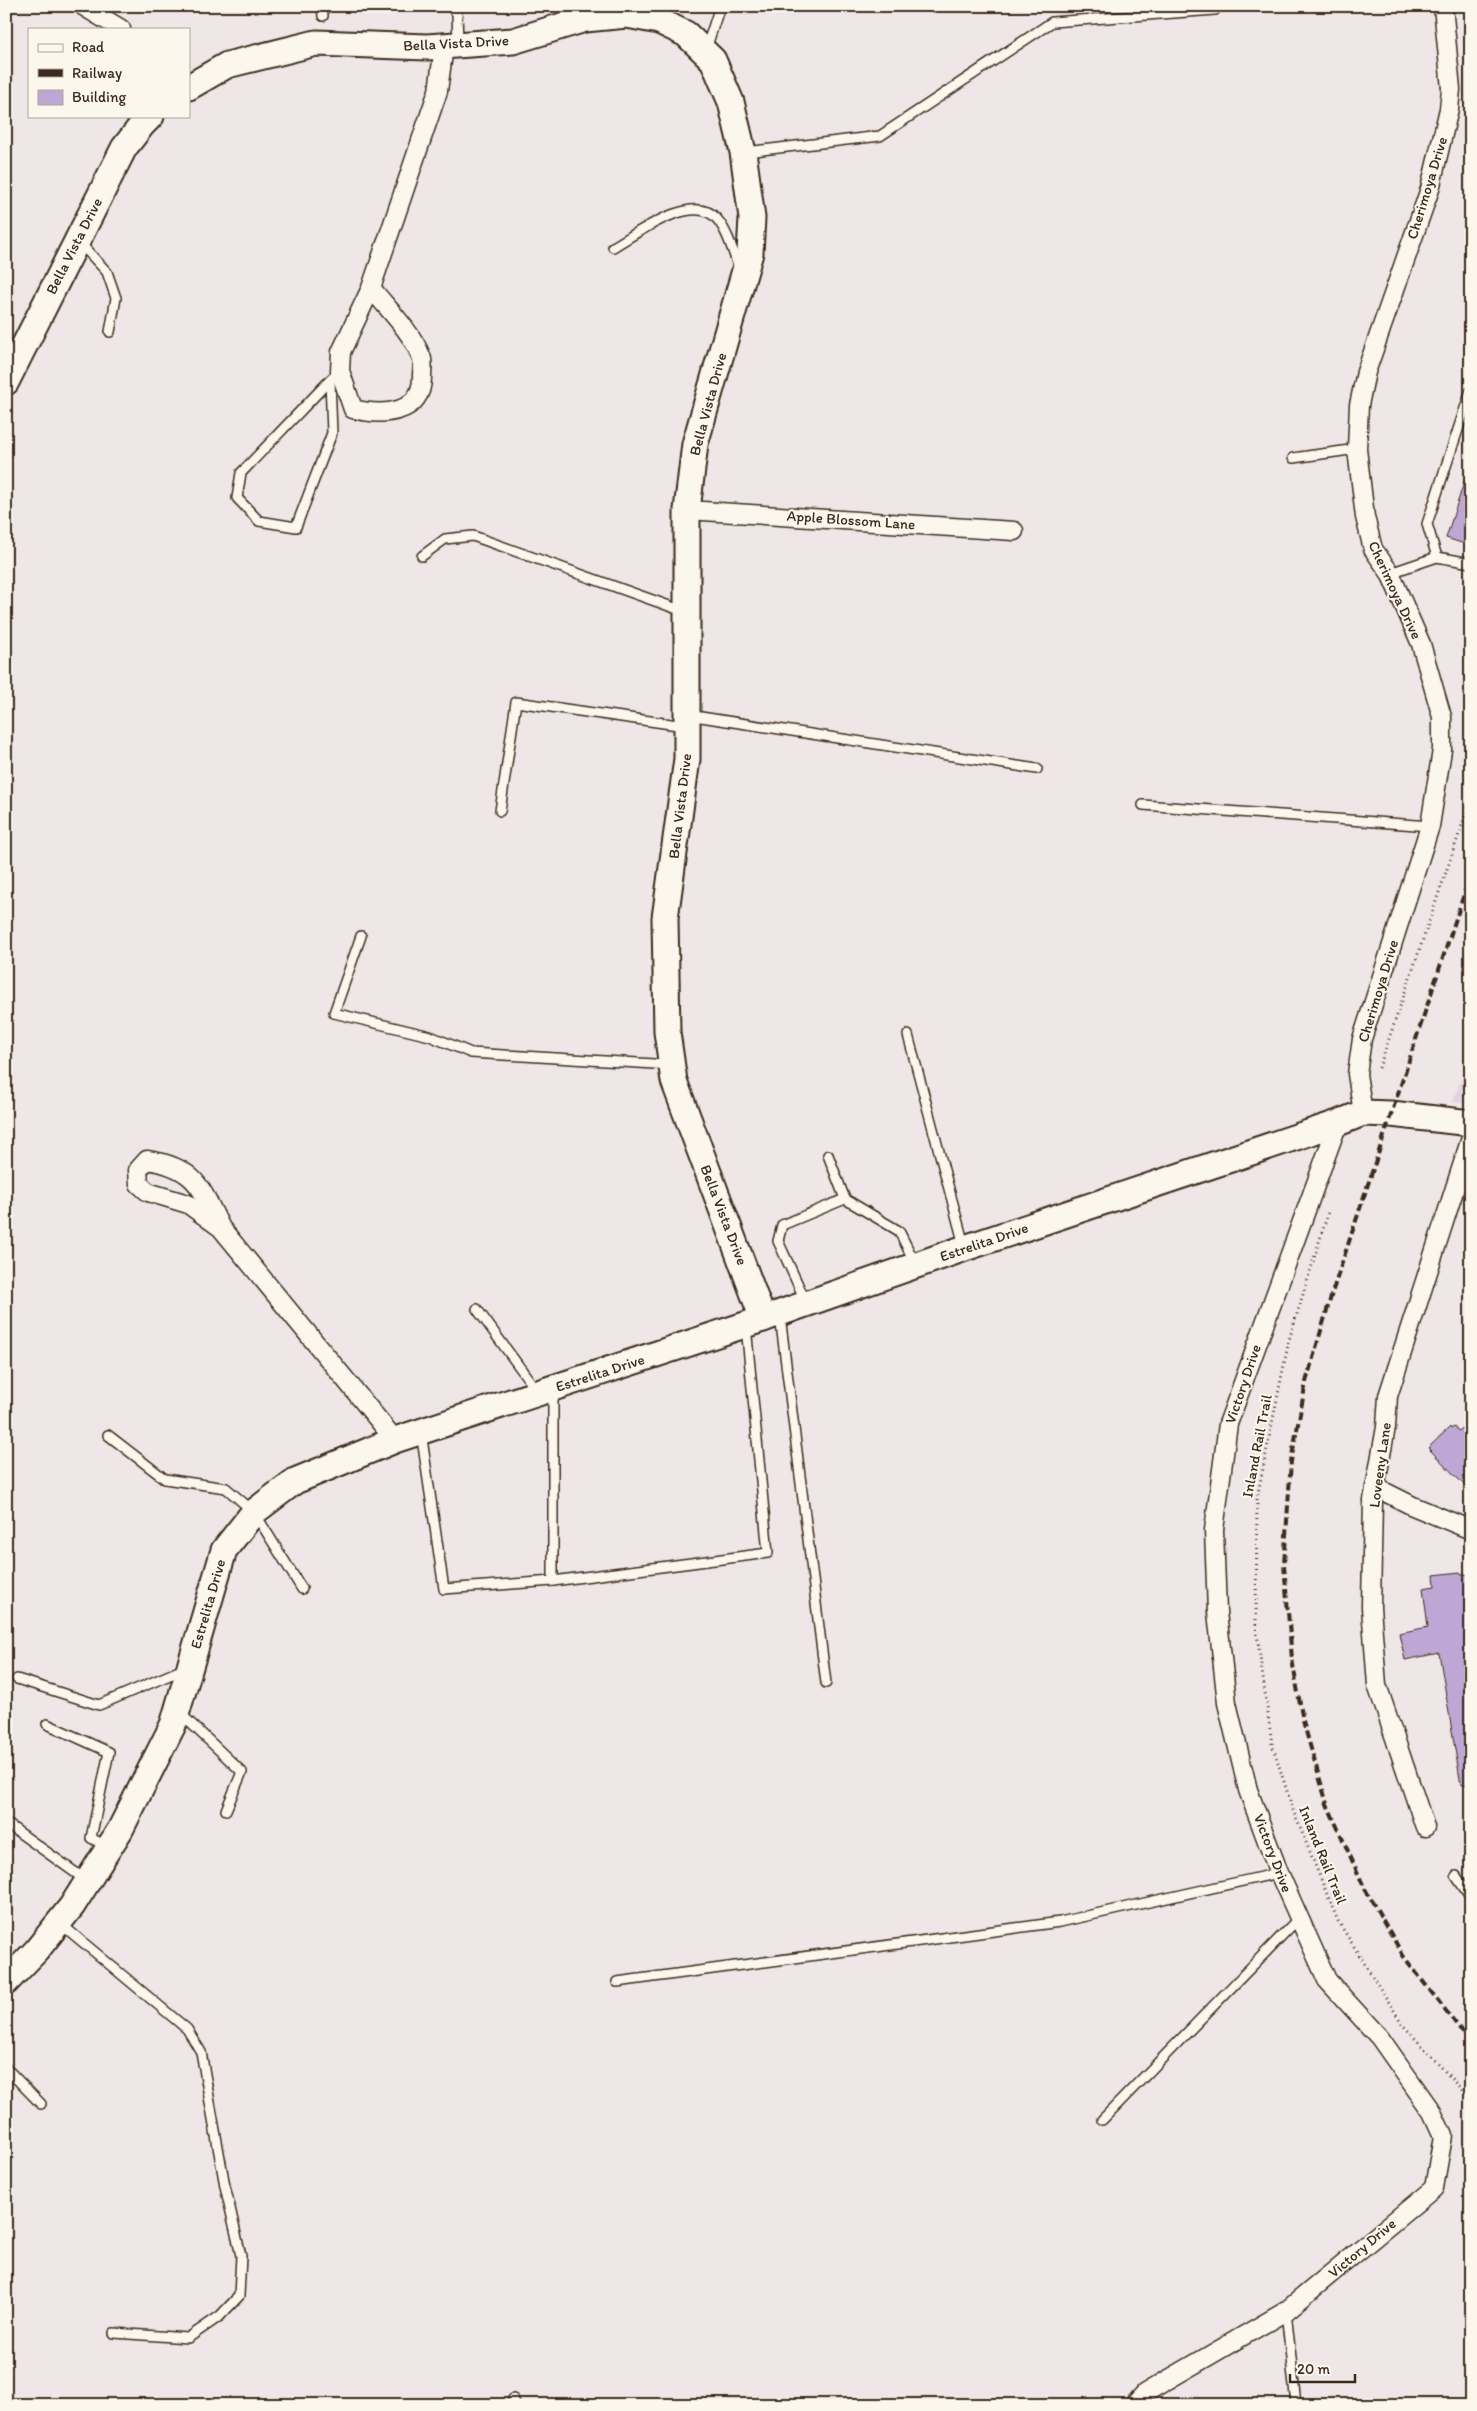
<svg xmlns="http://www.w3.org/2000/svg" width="1477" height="2411" font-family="Itim,sans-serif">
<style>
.built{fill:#e1d4e2}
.building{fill:#bfa7d5;stroke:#3b2a1e}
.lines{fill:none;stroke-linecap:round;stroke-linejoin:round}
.lane-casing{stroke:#3b2a1e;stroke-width:12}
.street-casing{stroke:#3b2a1e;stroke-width:21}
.secondary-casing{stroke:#3b2a1e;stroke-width:29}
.path{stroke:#3b2a1e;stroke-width:3;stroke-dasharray:1 4;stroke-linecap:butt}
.lane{stroke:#fbf7ec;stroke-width:9}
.street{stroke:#fbf7ec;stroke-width:18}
.secondary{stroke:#fbf7ec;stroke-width:25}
.rail{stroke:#3b2a1e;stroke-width:4;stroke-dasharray:8 4;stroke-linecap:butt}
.labels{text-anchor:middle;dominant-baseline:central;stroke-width:4;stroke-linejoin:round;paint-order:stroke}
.street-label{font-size:15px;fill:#3b2a1e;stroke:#fbf7ec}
</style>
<rect width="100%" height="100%" fill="#efe7e7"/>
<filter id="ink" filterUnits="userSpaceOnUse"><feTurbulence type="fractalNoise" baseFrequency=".02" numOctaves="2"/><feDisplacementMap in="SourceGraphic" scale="10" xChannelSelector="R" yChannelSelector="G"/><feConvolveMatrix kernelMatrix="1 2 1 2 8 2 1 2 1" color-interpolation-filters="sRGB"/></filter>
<g filter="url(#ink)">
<!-- built -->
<path class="built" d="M1471 1057V1104L1452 1102Z"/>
<!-- building -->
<g class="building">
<path d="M1467 473 1471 474V546L1446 538Z"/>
<path d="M1471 1420V1492L1428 1448 1450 1427 1451 1429 1454 1427 1459 1431Z"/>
<path d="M1460 1572 1461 1575 1471 1574V1784L1461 1785 1439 1653 1405 1660 1399 1633 1428 1627 1423 1588 1435 1586 1434 1575Z"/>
</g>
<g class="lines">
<defs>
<g id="lane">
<path d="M322 6 323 16"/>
<path d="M450 6 457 13 458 44"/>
<path d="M706 49 720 6"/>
<path d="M746 152 880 136 1052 22 1215 10"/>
<path d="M79 242 107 272 116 298 110 332"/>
<path d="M613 247C636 234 694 191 717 219 728 232 733 252 739 268"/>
<path d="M330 380 332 433 296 527 259 521 237 498 241 473 330 380 340 371"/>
<path d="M1293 458 1357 449"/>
<path d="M422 556 445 539 473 536 686 612"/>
<path d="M1437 557 1427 524 1471 390"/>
<path d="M1390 573 1437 557 1471 563"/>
<path d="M688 715 1037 769"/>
<path d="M1143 805 1430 826"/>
<path d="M500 811 516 702 685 726"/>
<path d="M361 936 334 1013 430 1036 471 1053 671 1065"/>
<path d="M908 1035 964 1245"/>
<path d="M828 1155 845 1199 899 1231 915 1263"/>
<path d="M806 1302 778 1241 782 1225 845 1199"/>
<path d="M477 1309 537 1391"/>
<path d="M780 1316 826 1683"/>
<path d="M553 1391V1581"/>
<path d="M421 1432 444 1589 553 1581 768 1553 746 1326"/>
<path d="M108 1435 165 1479 226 1488 254 1512 302 1589"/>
<path d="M17 1679 99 1705 186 1668"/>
<path d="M180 1713 242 1772 226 1810"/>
<path d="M47 1724 109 1752 91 1838 106 1846"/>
<path d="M6 1823 87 1881"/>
<path d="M1456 1876 1471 1898"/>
<path d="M61 1924 187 2029 201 2052 225 2186 241 2256 239 2296 220 2316 188 2338 114 2333"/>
<path d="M617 1982 1060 1922 1279 1873"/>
<path d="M6 2068 41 2104"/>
<path d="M1102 2120 1299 1918"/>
<path d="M1286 2311 1296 2405"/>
<path d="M513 2399 516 2405"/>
</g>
<g id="street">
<path d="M83 6 121 29"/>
<path d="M371 288C388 309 411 331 421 356 424 362 422 370 422 376 423 415 382 416 353 409L340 371 341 352 371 288 426 126 438 91 444 46"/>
<path d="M687 510 1014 531"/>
<path d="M1363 1113 1357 1074 1362 1039 1430 826 1442 750V717L1421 644 1390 573 1373 549 1365 517 1357 449 1359 405 1366 372 1430 189 1449 109 1451 89 1443 6"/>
<path d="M221 1228C201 1188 196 1167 147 1160L138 1170 139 1184 148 1192 188 1204 221 1228 395 1440"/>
<path d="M1375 1487 1413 1506 1471 1530"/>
<path d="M1425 1827 1377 1685 1371 1607 1373 1500 1386 1427 1388 1396 1471 1138"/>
<path d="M1134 2405 1145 2393 1286 2311 1434 2188 1443 2136 1432 2112 1380 2038 1327 1980 1279 1873 1248 1790 1227 1703 1217 1612 1214 1530 1228 1424 1338 1123"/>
</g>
<g id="secondary">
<path d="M189 87 227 65 316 43 427 47 513 41 585 19 627 15 659 21 686 34 713 60 731 102 743 152 752 218 750 253 695 444 687 510V759L665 918 667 1032 674 1081 763 1319"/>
<path d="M6 382 124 148 142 125 151 116"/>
<path d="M6 1982 36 1951 72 1906 120 1830 173 1725 224 1550 254 1512 295 1481 395 1440 763 1319 965 1248 1338 1123 1363 1113 1391 1114 1471 1123"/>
</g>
</defs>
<!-- lane casing -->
<use href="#lane" class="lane-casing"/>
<!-- street casing -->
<use href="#street" class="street-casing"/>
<!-- secondary casing -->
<use href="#secondary" class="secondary-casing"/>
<!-- path -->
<g class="path">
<path d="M1379 1068 1471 799"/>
<path d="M1328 1213 1289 1340 1257 1498 1256 1626 1272 1744 1294 1813 1338 1921 1403 2025 1471 2100"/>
</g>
<!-- lane -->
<use href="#lane" class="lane"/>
<!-- street -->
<use href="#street" class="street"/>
<!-- secondary -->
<use href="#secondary" class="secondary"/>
<!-- rail -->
<path class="rail" d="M1471 873 1332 1293 1306 1382 1291 1461 1284 1565 1292 1659 1303 1721 1327 1804 1364 1887 1404 1957 1471 2043"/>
</g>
</g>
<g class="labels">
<!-- street labels -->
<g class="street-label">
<text transform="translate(456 43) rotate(-3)">Bella Vista Drive</text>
<text transform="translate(1427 188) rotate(-73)">Cherimoya Drive</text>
<text transform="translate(74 246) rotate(-63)">Bella Vista Drive</text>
<text transform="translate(708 404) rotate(-75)">Bella Vista Drive</text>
<text transform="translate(851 520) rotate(4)">Apple Blossom Lane</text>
<text transform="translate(1395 590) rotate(65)">Cherimoya Drive</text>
<text transform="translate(680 806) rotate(-83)">Bella Vista Drive</text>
<text transform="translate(1378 991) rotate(-73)">Cherimoya Drive</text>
<text transform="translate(724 1215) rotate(69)">Bella Vista Drive</text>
<text transform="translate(984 1242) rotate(-19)">Estrelita Drive</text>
<text transform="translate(600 1373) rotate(-18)">Estrelita Drive</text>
<text transform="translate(1243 1384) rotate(-71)">Victory Drive</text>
<text transform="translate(1257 1446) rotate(-79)">Inland Rail Trail</text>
<text transform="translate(1380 1465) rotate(-82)">Loveeny Lane</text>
<text transform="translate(208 1604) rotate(-74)">Estrelita Drive</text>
<text transform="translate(1273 1853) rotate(69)">Victory Drive</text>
<text transform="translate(1323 1855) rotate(68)">Inland Rail Trail</text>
<text transform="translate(1362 2248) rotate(-40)">Victory Drive</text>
</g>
</g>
<!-- margin -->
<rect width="1477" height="2411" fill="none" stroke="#fbf7ec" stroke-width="25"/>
<rect x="12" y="12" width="1452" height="2386" fill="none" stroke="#3b2a1e" stroke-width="2" filter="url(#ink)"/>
<!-- legend -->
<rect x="28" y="28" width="162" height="90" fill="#fbf7ec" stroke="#aea59a"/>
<rect x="38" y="44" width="25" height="8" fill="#fbf7ec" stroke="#aea59a"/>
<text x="72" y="52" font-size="15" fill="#3b2a1e">Road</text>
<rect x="38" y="69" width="25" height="8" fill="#3b2a1e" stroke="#aea59a"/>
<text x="72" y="78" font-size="15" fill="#3b2a1e">Railway</text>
<rect x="38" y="90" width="25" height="15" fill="#bfa7d5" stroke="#aea59a"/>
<text x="72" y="102" font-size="15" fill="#3b2a1e">Building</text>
<!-- scale -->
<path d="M1290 2374v8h65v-8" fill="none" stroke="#3b2a1e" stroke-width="2.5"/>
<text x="1297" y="2374" font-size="15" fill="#3b2a1e" stroke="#fbf7ec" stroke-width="4" paint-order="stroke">20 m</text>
</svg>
